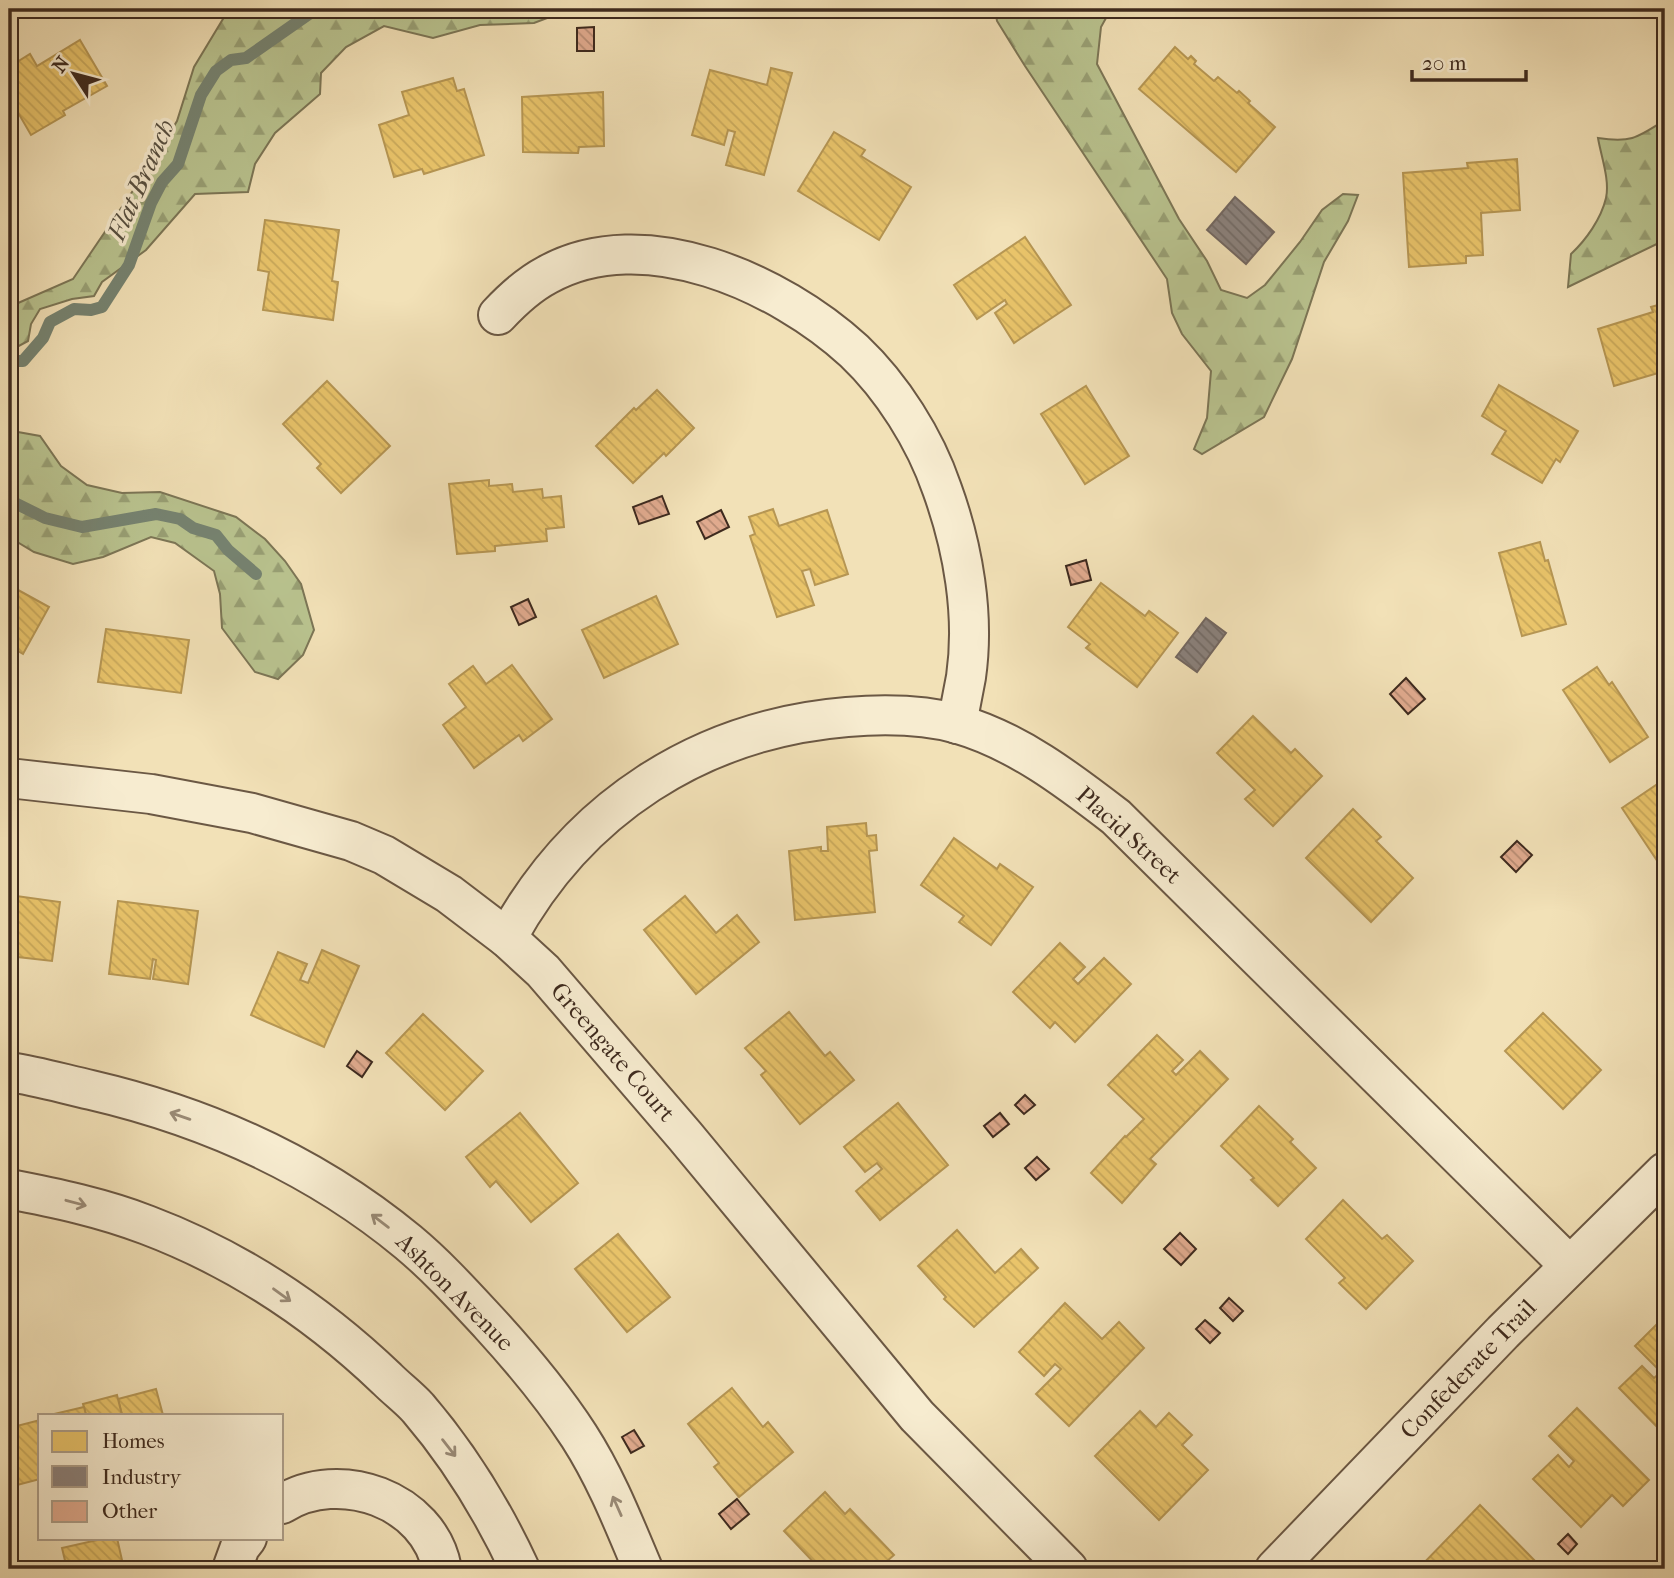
<svg xmlns="http://www.w3.org/2000/svg" width="1674" height="1578" font-family="'IM FELL French Canon',serif">
<style>
.forest{fill:url(#forest-firs);stroke:#7c7656;stroke-width:2}
.homes{fill:url(#homes-back-hatch);stroke:#b69653;stroke-width:2}
.industry{fill:url(#industry-back-hatch);stroke:#736760;stroke-width:2}
.lines{fill:none;stroke-linecap:round;stroke-linejoin:round}
.stream{stroke:#768371;stroke-width:12}
.building{fill:url(#building-back-hatch);stroke:#3e2a1e;stroke-width:2}
.minor-casing{stroke:#6b5844;stroke-width:42}
.minor{stroke:#f7ecd0;stroke-width:38}
.oneway{stroke:#9a8b77}
.labels{text-anchor:middle;dominant-baseline:central;stroke-width:7;stroke-linejoin:round;paint-order:stroke}
.street-label{font-size:24px;fill:#3e2a1e;stroke:#f7ecd0}
.water-label{font-size:26px;font-style:italic;fill:#564f40;stroke:#f7ecd0}
</style>
<defs>
<pattern id="forest-firs" width="22" height="20" patternUnits="userSpaceOnUse" patternTransform="scale(1.75)"><rect width="22" height="20" fill="#b9c38f"/><path d="M5 1l3.5 6h-7zM16 11l3.5 6h-7z" fill="#989f74"/></pattern>
<pattern id="homes-back-hatch" width="6" height="6" patternUnits="userSpaceOnUse" patternTransform="scale(1.75)"><rect width="6" height="6" fill="#e9c46a"/><path d="M-1 5l2 2M0 0l6 6M5-1l2 2" fill="none" stroke="#c9a95b"/></pattern>
<pattern id="industry-back-hatch" width="6" height="6" patternUnits="userSpaceOnUse" patternTransform="scale(1.75)"><rect width="6" height="6" fill="#8a817c"/><path d="M-1 5l2 2M0 0l6 6M5-1l2 2" fill="none" stroke="#726a65"/></pattern>
<pattern id="building-back-hatch" width="6" height="6" patternUnits="userSpaceOnUse" patternTransform="scale(1.75)"><rect width="6" height="6" fill="#e0aa8e"/><path d="M-1 5l2 2M0 0l6 6M5-1l2 2" fill="none" stroke="#b78b73"/></pattern>
</defs>
<rect width="100%" height="100%" fill="#f2e1b7"/>
<filter id="stains"><feTurbulence type="fractalNoise" baseFrequency=".00286" numOctaves="4"/><feColorMatrix values="0 0 0 0 .2 0 0 0 0 .09 0 0 0 0 .02 0 0 0 .5 -.17"/></filter>
<radialGradient id="worn" r=".72"><stop offset=".6" stop-color="#630" stop-opacity="0"/><stop offset="1" stop-color="#630" stop-opacity=".3"/></radialGradient>
<!-- forest -->
<g class="forest">
<path d="M229 9H571L534 23 480 25 433 38 384 26 346 47 321 73 320 94 275 133 255 164 248 192 195 194 146 250 102 282 94 296 72 299 40 309 31 324 28 341 13 349 9 354V307L73 279 151 164 177 121 194 67Z"/>
<path d="M995 9H1111L1101 27 1097 64 1179 219 1207 261 1221 290 1247 298 1265 285 1300 242 1322 210 1343 194 1358 195 1348 221 1324 262 1292 359 1264 417 1202 454 1194 449 1207 418 1211 371 1182 334 1172 313 1167 279 1025 66 997 21Z"/>
<path d="M1665 120V240L1568 287 1571 254C1586 240 1601 219 1606 198 1610 180 1601 156 1598 138 1631 143 1637 138 1665 120Z"/>
<path d="M9 426 18 432 40 436 61 466 87 485 122 493 160 492 236 517 265 539 285 561 301 584 314 630 303 655 278 679 255 672 222 628 220 594 214 571 175 543 151 537 103 557 73 564 34 552 9 537Z"/>
</g>
<!-- homes -->
<g class="homes">
<path d="M80 40 107 86 63 111 65 115 31 135 9 97V67L30 54 37 66Z"/>
<path d="M1175 47 1188 59 1191 56 1196 61 1194 64 1214 81 1218 77 1237 93 1239 91 1250 101 1248 103 1275 127 1236 172 1139 89Z"/>
<path d="M771 68 792 73 764 175 726 165 735 132 728 130 724 145 692 135 710 70 767 85Z"/>
<path d="M453 78 457 91 464 89 484 155 424 174 422 169 394 177 379 125 409 115 402 92Z"/>
<path d="M603 92 604 146 579 147 578 153 523 152 522 97Z"/>
<path d="M834 132 865 150 861 156 911 187 879 240 798 191Z"/>
<path d="M1517 159 1520 210 1481 213 1483 255 1466 256V263L1409 267 1403 173 1468 168 1467 163Z"/>
<path d="M265 220 339 230 332 281 338 282 333 320 263 310 269 272 258 270Z"/>
<path d="M1025 237 1071 305 1014 343 995 313 1007 304 1005 300 977 319 954 285Z"/>
<path d="M1665 303V371L1614 386 1598 329 1653 312 1651 307Z"/>
<path d="M327 381 390 446 341 493 317 468 321 464 283 424Z"/>
<path d="M1499 385 1578 431 1560 462 1556 459 1542 483 1492 454 1506 431 1482 416Z"/>
<path d="M1086 386 1129 456 1085 484 1041 414Z"/>
<path d="M657 390 694 428 666 456 664 453 633 483 596 446 634 408 636 410Z"/>
<path d="M489 480V486L512 484 513 492 542 489 543 498 561 496 564 527 546 529 547 541 495 546V551L457 554 449 484Z"/>
<path d="M773 509 779 526 827 510 848 574 815 585 810 569 802 571 814 605 777 617 750 536 755 534 749 517Z"/>
<path d="M1540 542 1545 561 1548 560 1566 624 1522 636 1499 553Z"/>
<path d="M1101 583 1145 616 1149 611 1178 633 1137 687 1086 648 1090 644 1068 627Z"/>
<path d="M9 585 49 607 23 654 9 646Z"/>
<path d="M656 596 678 644 604 678 582 630Z"/>
<path d="M106 629 189 640 181 693 98 682Z"/>
<path d="M512 665 552 719 523 741 519 735 474 768 443 725 466 707 449 684 473 666 486 684Z"/>
<path d="M1597 667 1609 685 1612 682 1648 737 1610 762 1563 690Z"/>
<path d="M1253 716 1291 753 1295 749 1322 776 1273 826 1245 799 1255 790 1217 753Z"/>
<path d="M1665 779V857L1658 862 1622 808Z"/>
<path d="M1353 809 1381 837 1376 841 1413 878 1371 922 1306 858Z"/>
<path d="M866 823 867 836 876 835 877 850 869 851 875 912 795 920 789 851 821 847V851H828L827 827Z"/>
<path d="M954 838 997 869 1000 864 1033 887 991 945 959 922 964 916 921 885Z"/>
<path d="M9 895 60 902 52 961 9 956Z"/>
<path d="M685 896 716 933 737 915 759 942 696 994 644 930Z"/>
<path d="M118 901 198 911 188 984 153 979 156 960 153 959 150 979 109 974Z"/>
<path d="M1060 943 1085 967 1073 979 1078 984 1104 958 1131 984 1075 1042 1055 1022 1050 1028 1013 992Z"/>
<path d="M322 950 359 966 324 1047 251 1015 278 952 307 964 300 980 308 983Z"/>
<path d="M789 1012 825 1056 830 1052 854 1080 800 1124 761 1075 766 1071 745 1048Z"/>
<path d="M1543 1013 1601 1070 1563 1109 1505 1051Z"/>
<path d="M423 1014 483 1071 445 1110 386 1053Z"/>
<path d="M1157 1035 1183 1060 1172 1071 1176 1075 1200 1051 1228 1079 1150 1159 1156 1164 1122 1203 1091 1173 1125 1136 1126 1137 1144 1119 1108 1085Z"/>
<path d="M898 1103 948 1165 880 1220 856 1191 882 1169 877 1163 865 1172 844 1147Z"/>
<path d="M1259 1106 1293 1139 1290 1142 1316 1168 1278 1206 1251 1180 1254 1178 1221 1146Z"/>
<path d="M520 1113 578 1183 531 1222 496 1181 490 1187 466 1157Z"/>
<path d="M1343 1200 1382 1239 1387 1235 1413 1261 1366 1309 1339 1283 1345 1278 1306 1239Z"/>
<path d="M957 1230 995 1273 1021 1249 1038 1268 974 1327 944 1299 946 1297 918 1266Z"/>
<path d="M618 1234 670 1297 627 1332 575 1269Z"/>
<path d="M1065 1303 1102 1339 1119 1322 1144 1348 1069 1426 1036 1394 1061 1369 1055 1364 1044 1376 1019 1352Z"/>
<path d="M1663 1318 1665 1321V1435L1619 1388 1642 1366 1654 1378 1661 1372 1635 1346Z"/>
<path d="M732 1388 763 1427 768 1422 793 1452 739 1497 714 1467 719 1463 688 1424Z"/>
<path d="M156 1389 163 1415H122L118 1399Z"/>
<path d="M117 1395 122 1415H86L83 1404Z"/>
<path d="M84 1407 86 1415H50Z"/>
<path d="M1577 1408 1649 1480 1623 1506 1612 1495 1581 1527 1533 1479 1558 1455 1569 1467 1574 1461 1549 1436Z"/>
<path d="M1140 1411 1156 1427 1169 1413 1192 1435 1182 1445 1208 1470 1159 1520 1095 1456Z"/>
<path d="M40 1420V1479L17 1485 9 1450V1428Z"/>
<path d="M9 1450 16 1480 9 1482Z"/>
<path d="M825 1492 845 1514 850 1509 894 1555 878 1569H820L784 1531Z"/>
<path d="M1480 1505 1540 1566 1537 1569H1418Z"/>
<path d="M106 1538H117L124 1569H67L62 1548Z"/>
</g>
<!-- industry -->
<g class="industry">
<path d="M1235 197 1274 232 1246 264 1207 230Z"/>
<path d="M1206 618 1226 633 1197 672 1176 657Z"/>
</g>
<g class="lines">
<!-- stream -->
<g class="stream">
<path d="M9 361H23L43 338 50 322 74 309 91 310 102 307 129 265 151 203 162 182 178 164 201 95 216 71 231 60 246 58 316 9"/>
<path d="M9 500 45 518 82 527 156 514 180 519 193 528 216 535 228 550 256 574"/>
</g>
</g>
<!-- building -->
<g class="building">
<path d="M594 27V51H577V28Z"/>
<path d="M662 496 669 514 639 524 633 507Z"/>
<path d="M721 510 729 527 705 539 697 522Z"/>
<path d="M1086 560 1091 580 1071 585 1066 566Z"/>
<path d="M528 599 536 617 519 625 511 607Z"/>
<path d="M1406 678 1425 699 1408 714 1390 694Z"/>
<path d="M1517 841 1532 855 1516 872 1501 857Z"/>
<path d="M357 1051 372 1062 362 1077 347 1066Z"/>
<path d="M1025 1095 1035 1105 1024 1114 1015 1105Z"/>
<path d="M1000 1113 1009 1124 993 1137 984 1126Z"/>
<path d="M1037 1157 1049 1169 1036 1180 1025 1168Z"/>
<path d="M1180 1233 1196 1249 1181 1265 1164 1249Z"/>
<path d="M1229 1298 1243 1311 1233 1321 1220 1308Z"/>
<path d="M1205 1320 1220 1333 1210 1343 1196 1329Z"/>
<path d="M634 1430 644 1446 631 1453 622 1437Z"/>
<path d="M737 1499 749 1514 731 1529 719 1514Z"/>
<path d="M1568 1534 1577 1544 1568 1554 1558 1544Z"/>
</g>
<g class="lines">
<defs>
<g id="minor">
<path d="M498 315C513 299 528 285 547 275 644 221 780 283 854 351 892 387 925 439 942 489 963 547 975 615 966 677 963 692 960 708 957 724"/>
<path d="M9 778 151 794 252 813 351 841 384 855 449 894 507 938 543 971 685 1136 917 1416 1068 1569"/>
<path d="M507 938C578 808 700 729 847 717 884 714 922 714 958 724 1017 741 1068 780 1116 817L1569 1265"/>
<path d="M9 1072C37 1076 64 1084 91 1090 207 1117 316 1166 408 1242 438 1267 464 1296 490 1324 522 1359 553 1396 579 1436 606 1478 624 1524 643 1569"/>
<path d="M9 1189C56 1198 103 1208 147 1225 237 1259 318 1313 387 1379 397 1389 409 1398 418 1408 460 1457 493 1511 520 1569"/>
<path d="M282 1504C339 1468 429 1499 442 1569"/>
<path d="M232 1569 240 1547 247 1538"/>
<path d="M1275 1569 1503 1332 1665 1172"/>
</g>
</defs>
<!-- minor casing -->
<use href="#minor" class="minor-casing"/>
<!-- minor -->
<use href="#minor" class="minor"/>
</g>
<!-- one-way arrows -->
<defs><path id="oneway-shaft" d="M-6 0H5M1.5-3L5.5 0L1.5 3" fill="none" stroke-width="1.6" stroke-linecap="round" stroke-linejoin="round" transform="scale(1.75)"/></defs>
<g class="oneway">
<use href="#oneway-shaft" transform="translate(180 1116) rotate(-161)"/>
<use href="#oneway-shaft" transform="translate(76 1203) rotate(15)"/>
<use href="#oneway-shaft" transform="translate(380 1221) rotate(-143)"/>
<use href="#oneway-shaft" transform="translate(282 1295) rotate(36)"/>
<use href="#oneway-shaft" transform="translate(449 1448) rotate(52)"/>
<use href="#oneway-shaft" transform="translate(617 1506) rotate(-114)"/>
</g>
<g class="labels">
<!-- street labels -->
<g class="street-label">
<text transform="translate(1129 835) rotate(42)">Placid Street</text>
<text transform="translate(613 1052) rotate(49)">Greengate Court</text>
<text transform="translate(455 1292) rotate(45)">Ashton Avenue</text>
<text transform="translate(1468 1369) rotate(-46)">Confederate Trail</text>
</g>
<!-- water labels -->
<g class="water-label">
<text transform="translate(141 180) rotate(-66)">Flat Branch</text>
</g>
</g>
<!-- margin -->
<rect width="1674" height="1578" fill="none" stroke="#f2e1b7" stroke-width="35"/>
<rect x="10" y="10" width="1653" height="1557" fill="none" stroke="#3e2a1e" stroke-width="3.5"/>
<rect x="18" y="18" width="1639" height="1543" fill="none" stroke="#3e2a1e" stroke-width="2"/>
<!-- legend -->
<rect x="38" y="1414" width="245" height="126" fill="#f7ecd0" stroke="#ad9e89" stroke-width="2"/>
<rect x="52" y="1431" width="35" height="21" fill="#e9c46a" stroke="#ad9e89" stroke-width="2"/>
<text x="102" y="1448" font-size="21" fill="#3e2a1e">Homes</text>
<rect x="52" y="1466" width="35" height="21" fill="#8a817c" stroke="#ad9e89" stroke-width="2"/>
<text x="102" y="1484" font-size="21" fill="#3e2a1e">Industry</text>
<rect x="52" y="1501" width="35" height="21" fill="#e0aa8e" stroke="#ad9e89" stroke-width="2"/>
<text x="102" y="1518" font-size="21" fill="#3e2a1e">Other</text>
<!-- north arrow -->
<g transform="translate(74 74) rotate(306)" stroke="#f7ecd0" stroke-width="5" paint-order="stroke">
<path d="M0-5L12 26L0 18L-12 26Z" fill="#3e2a1e"/>
<text y="-10" font-size="19" font-weight="bold" text-anchor="middle" fill="#3e2a1e">N</text>
</g>
<!-- scale -->
<path d="M1412 70v10h114v-10" fill="none" stroke="#3e2a1e" stroke-width="3.5"/>
<text x="1422" y="70" font-size="21" fill="#3e2a1e" stroke="#f7ecd0" stroke-width="5" paint-order="stroke">20 m</text>
<rect width="100%" height="100%" filter="url(#stains)"/>
<rect width="100%" height="100%" fill="url(#worn)"/>
</svg>
